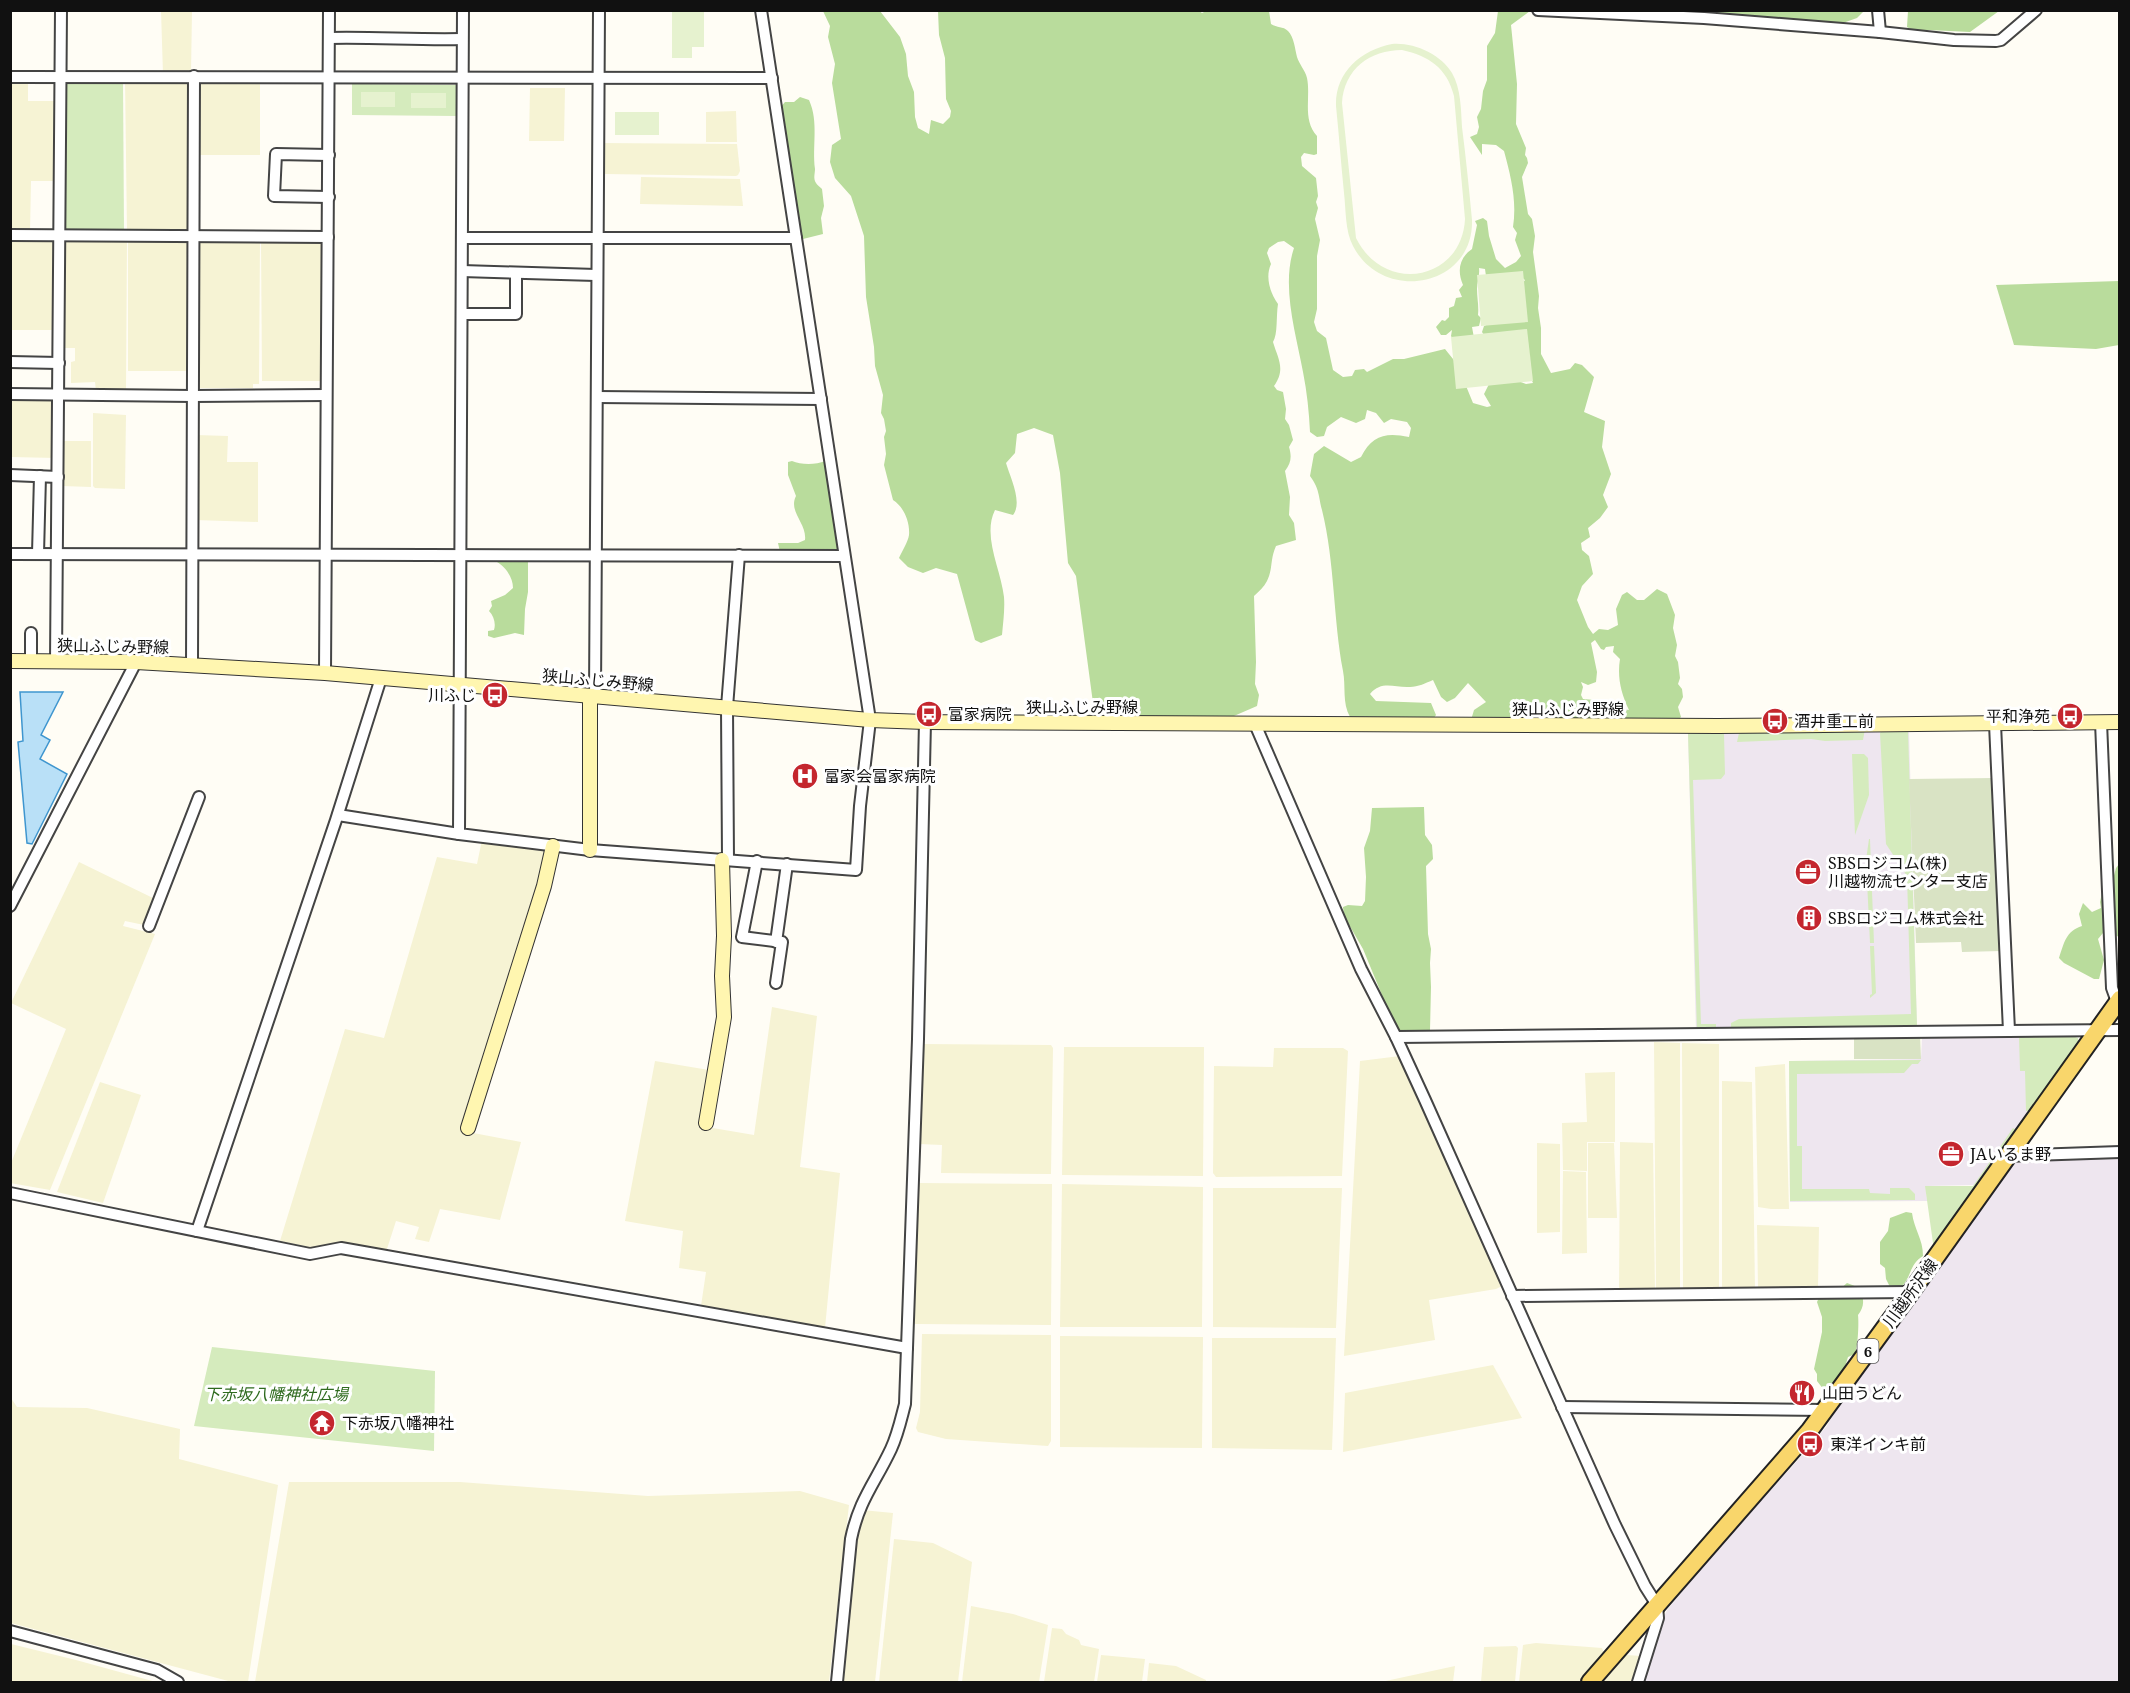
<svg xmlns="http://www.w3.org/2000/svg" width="2130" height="1693" font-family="'Noto Serif','Noto Sans JP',serif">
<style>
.industrial{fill:#eee6ef}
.farmland{fill:#f6f3d4}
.green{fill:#d5ebbd}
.forest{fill:#b9dc9c}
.cemetery{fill:#d9e3c4}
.pitch{fill:#e6f2cf;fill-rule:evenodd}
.water{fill:#b9e0f7;stroke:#3f96cf;stroke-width:1.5}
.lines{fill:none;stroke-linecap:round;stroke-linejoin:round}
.street-casing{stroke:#444;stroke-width:14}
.secondary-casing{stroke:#333;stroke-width:16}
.primary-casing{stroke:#222;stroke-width:20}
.street{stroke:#fff;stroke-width:10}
.secondary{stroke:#fff6b0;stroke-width:14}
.primary{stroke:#f9d66b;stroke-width:16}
.labels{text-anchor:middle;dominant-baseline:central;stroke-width:6;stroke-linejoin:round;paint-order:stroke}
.shield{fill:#fff;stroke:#585858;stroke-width:1.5}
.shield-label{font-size:15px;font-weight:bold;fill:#111}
.street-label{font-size:16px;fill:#111;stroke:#fff}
.poi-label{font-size:16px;fill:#111;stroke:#fff;text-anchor:start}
.park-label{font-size:16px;font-style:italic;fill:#2f6b1f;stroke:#fff}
</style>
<rect width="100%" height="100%" fill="#fffdf5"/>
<!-- industrial -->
<g class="industrial">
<path d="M1909 728 1917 1027 1696 1032 1688 733Z"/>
<path d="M1922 1036H2026V1111L2028 1112 1976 1185 1926 1186 1927 1201 1790 1202 1789 1061 1921 1059Z"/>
<path d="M2119 1156V1682H1641L1659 1627 1667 1610 1715 1551 1790 1469 1826 1427 1851 1386 2015 1158Z"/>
</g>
<!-- farmland -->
<g class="farmland">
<path d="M161 11H192L191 73 163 74Z"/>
<path d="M190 78 191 233 127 232 125 79Z"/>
<path d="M197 78 260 79V155H197Z"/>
<path d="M11 79H28V101H59V181H31L30 233H11Z"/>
<path d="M530 88H565L564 141H529Z"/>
<path d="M736 111 737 142H706V112Z"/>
<path d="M600 143 737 144 740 171 738 175 736 176 605 174 602 173Z"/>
<path d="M641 177 740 179 743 206 640 204Z"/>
<path d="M63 237 127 238 126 391H96L95 382 71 383V362L75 361V348H62Z"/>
<path d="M11 238H58L57 330H11Z"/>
<rect x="128" y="238" width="63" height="133"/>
<path d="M196 239H260L259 384H253V388H195Z"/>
<path d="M261 239 325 240 323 381H262Z"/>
<path d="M11 396 56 397V458L11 457Z"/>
<path d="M93 413 126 415 125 489 95 488 93 486Z"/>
<path d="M196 435 228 436 227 462H258V522L195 520Z"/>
<path d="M62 441H91V487L62 486Z"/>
<path d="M482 840 548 848 463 1131 521 1142 500 1220 440 1209 429 1242 415 1239 419 1227 396 1221 386 1252 341 1244 314 1248 280 1241 345 1029 384 1038 437 857 477 864Z"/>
<path d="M79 862 155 899 144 925 125 921 123 926 155 934 50 1190 10 1183 11 1163 66 1029 11 1003Z"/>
<path d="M772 1007 817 1016 800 1167 840 1173 825 1328 701 1306 706 1272 679 1268 683 1231 625 1221 655 1061 709 1070 701 1126 754 1135Z"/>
<path d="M1654 1042 1680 1043V1291H1656Z"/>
<path d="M1682 1043 1719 1044V1292H1683Z"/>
<path d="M921 1044 1051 1045 1053 1048 1051 1174 941 1173 942 1145 919 1144Z"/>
<path d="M1064 1047H1204L1203 1176 1062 1175Z"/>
<path d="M1274 1048H1343L1348 1051 1342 1176 1216 1177 1213 1173 1214 1066 1273 1067Z"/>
<path d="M1400 1056 1502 1286 1496 1289 1429 1300 1435 1340 1344 1356 1360 1061Z"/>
<path d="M1785 1064 1789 1209H1771L1758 1207 1755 1067Z"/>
<path d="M1615 1072V1142H1587V1171L1563 1170 1562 1123 1587 1122 1585 1073Z"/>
<path d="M1722 1081 1752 1082 1755 1290H1722Z"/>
<path d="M100 1082 141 1095 103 1203 57 1192Z"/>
<path d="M1620 1142 1653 1143 1655 1291 1619 1292Z"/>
<path d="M1537 1143 1560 1144V1232L1537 1233Z"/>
<path d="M1588 1143H1614L1617 1218H1588Z"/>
<path d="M1563 1171 1586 1172 1587 1253 1562 1254Z"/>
<path d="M918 1183 1052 1184 1051 1325 914 1324Z"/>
<path d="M1062 1184 1203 1187 1202 1327H1060Z"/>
<path d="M1213 1188H1342L1336 1328 1213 1327Z"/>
<path d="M1757 1225 1819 1227 1818 1287H1788V1291L1761 1290 1758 1288Z"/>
<path d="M922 1334 1051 1335V1441L1048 1446 946 1439 918 1432 916 1428 920 1412Z"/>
<path d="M1060 1336 1203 1337 1202 1448 1060 1447Z"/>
<path d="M1212 1338H1336L1332 1450 1212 1448Z"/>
<path d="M1493 1365 1522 1418 1343 1452 1345 1393Z"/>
<path d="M11 1398 17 1407 87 1408 180 1429 179 1459 278 1485 248 1682H232L11 1623Z"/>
<path d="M289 1482H460L648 1496 800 1491 849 1505 829 1682H255Z"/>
<path d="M862 1510 893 1513 875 1682H841L856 1531Z"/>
<path d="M894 1539 933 1543 972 1562 958 1682H879Z"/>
<path d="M971 1606 1013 1614 1048 1625 1039 1682H962Z"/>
<path d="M1052 1628 1062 1629 1066 1634 1079 1640 1081 1645 1099 1649 1094 1682H1044Z"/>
<path d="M1536 1643 1602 1648 1604 1653 1579 1682H1519L1523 1645Z"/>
<path d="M11 1644 76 1660 156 1682H11Z"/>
<path d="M1516 1646 1518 1648 1515 1682H1481L1484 1647Z"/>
<path d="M1101 1655 1145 1659 1142 1682H1097Z"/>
<path d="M1626 1655 1642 1656 1634 1682H1603Z"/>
<path d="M1149 1663 1176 1666 1206 1680V1682H1147Z"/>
<path d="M1455 1666 1453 1682H1381Z"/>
</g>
<!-- green -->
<g class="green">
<path d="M62 79H123L124 232 61 231Z"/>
<path d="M352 84 456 85V116L352 115Z"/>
<path d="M1865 729 1863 740 1825 741 1811 739 1737 742 1739 733Z"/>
<path d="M1908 730 1917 1026 1731 1031V1023L1739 1019 1911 1014 1907 876 1886 844 1880 733 1882 731Z"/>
<path d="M1722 732 1724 734 1725 774 1721 779 1693 780 1701 1024H1716V1029L1697 1031 1688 733Z"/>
<path d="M1852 754H1864L1868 758 1869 795 1855 835Z"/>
<path d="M1869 839H1870L1874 943H1870L1866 860Z"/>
<path d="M1870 946H1874L1876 993 1870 998V995L1872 994Z"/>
<path d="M2019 1037H2075L2078 1038V1042L2029 1111H2026L2025 1071H2020Z"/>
<path d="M1921 1060 1918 1064H1912L1904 1073 1797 1074V1146H1802V1189H1869L1870 1193 1890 1194V1188H1909L1915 1194V1200L1790 1201 1789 1061Z"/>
<path d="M2013 1128 2016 1130 1935 1244 1933 1243 1925 1186H1973Z"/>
<path d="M212 1347 435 1371 434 1451 194 1426Z"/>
</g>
<!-- forest -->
<g class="forest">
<path d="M1198 10 1202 13 1208 10 1269 11 1271 24C1277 28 1283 26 1288 31 1294 37 1295 49 1297 57 1299 64 1305 70 1307 78 1311 97 1302 120 1317 136V154L1314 155 1304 153 1301 157 1302 166 1316 178 1318 196 1316 202 1318 208 1315 219 1320 240 1317 256V309L1314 322 1317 331 1326 338 1333 370 1343 377 1352 376 1355 370 1364 369 1367 372 1393 359H1404L1445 349 1457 364 1473 403 1487 407 1491 406 1484 394 1491 380 1518 381 1526 384 1533 383C1525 360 1494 353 1482 332L1484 326 1495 321 1525 280 1516 273 1486 276 1485 269 1479 268C1480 276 1477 282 1477 289 1477 298 1479 306 1478 315L1481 318 1479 326 1472 327 1474 338 1454 341 1451 336 1452 330 1446 335H1441L1436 327 1442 320 1445 321 1449 317V308L1454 306 1456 298 1462 297 1459 290 1463 285C1457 271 1459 258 1472 249L1477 225 1475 221 1483 218 1487 221 1489 236 1496 259 1505 268 1516 262 1521 256 1515 240 1517 233 1513 227C1517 201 1511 177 1504 151L1496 145 1482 144V155L1470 137 1477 134 1479 127 1477 117 1481 109 1483 91 1487 80V46L1495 33 1498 11H1530L1511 25 1517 84 1516 124 1526 148 1525 155 1527 158 1528 163 1522 177 1528 214 1532 219 1535 236 1533 252 1539 296 1538 308 1541 328V354L1551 373 1570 369 1575 363 1582 365 1594 377 1584 412 1605 421 1602 447 1611 474 1603 495 1608 507 1600 518 1588 528 1590 537 1581 543 1582 550 1589 556 1593 574 1582 586 1577 600 1588 627 1593 634 1599 629 1608 630 1618 625 1616 609 1622 595 1627 592 1637 600H1644L1657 589 1667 594 1675 615 1673 628 1677 645 1675 656 1678 662 1680 678 1678 684 1682 689 1683 697 1678 707 1681 717 1676 722 1647 724 1639 718 1632 723H1610L1623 709 1629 710C1621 693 1617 677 1620 659L1613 652 1614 646 1606 647 1604 650 1601 649 1595 640 1591 643 1597 672 1596 682 1588 685 1581 682 1583 687 1581 695 1583 699 1595 700 1597 712 1586 721 1471 720 1474 710 1486 702 1468 683 1455 698 1447 702 1441 697 1433 680C1426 683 1418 687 1410 687 1394 688 1382 680 1370 694L1376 701 1431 703 1436 715 1433 719 1360 720 1350 717C1342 703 1346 686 1343 671 1333 618 1335 563 1322 510 1318 495 1320 490 1310 476L1314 454 1324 446 1351 462 1361 457C1372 435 1386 432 1409 437L1411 428 1407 422 1391 419 1384 423 1376 413 1367 410 1365 419 1356 423 1341 417 1327 427 1324 436 1317 437 1310 432C1309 412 1307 392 1303 372 1296 334 1281 286 1294 248L1284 241 1278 242 1269 248 1267 253 1271 264C1265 277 1270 293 1278 304 1276 316 1278 334 1273 342 1278 359 1286 369 1274 386L1277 390 1283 392 1286 409 1285 419 1289 425 1293 440 1289 447C1292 457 1291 463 1285 471L1290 497 1289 515 1294 523 1296 540 1276 546C1270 559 1273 569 1267 581 1264 587 1259 591 1254 596L1256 662 1255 684 1259 695 1257 706 1227 719 1143 717 1125 704 1096 707 1093 703 1076 576 1068 563 1060 473 1053 435 1034 428 1017 434 1015 453 1006 463C1010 477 1023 502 1013 515L995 510C982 536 1001 569 1004 597 1005 610 1003 623 1002 635L981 643 975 640 957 574 936 568 923 573 908 567 899 558C902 551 908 542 909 535 910 522 904 507 893 500L884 465 886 454 884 437 886 431 884 419 881 413 883 395 875 366 874 347 866 297 864 236 851 196 835 178 830 162 832 145 841 139 832 83 835 64 828 37 830 26 823 11H880L900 37 906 54 908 76 914 92 915 117 918 128 929 134 931 120 943 124 950 117 951 111 946 99 945 58 939 35 938 11Z"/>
<path d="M1681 11H1864L1857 18 1840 24 1737 17Z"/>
<path d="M1908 11H1999L1970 32 1929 30 1916 32 1907 27Z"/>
<path d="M800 97 809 100C819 122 812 146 815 169 815 174 813 178 816 183 817 185 820 187 822 189L824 206 821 218 823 234 803 239 799 238 798 218 792 197 794 190 783 138 786 126 782 123 779 109 785 102H794Z"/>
<path d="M2119 281V345L2096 349 2014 345 1996 285Z"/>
<path d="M792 461C801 465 816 465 825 461L839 549 830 553 812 554 808 550 800 552H780L778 543H798L805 540C807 523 788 512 796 496L788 475V462Z"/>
<path d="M497 558H524L528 561V592L525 609 524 635 515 633 494 638 488 636V631L494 630C496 624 494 616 489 611L492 606 491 601 505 595 513 588C513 578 506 567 497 562Z"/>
<path d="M1424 807 1425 835 1432 845 1433 859 1426 866 1428 934 1431 949 1430 963 1431 987 1430 1030 1398 1034 1363 949 1344 916 1343 907 1348 905 1362 906 1365 901 1366 877 1364 848 1370 831 1372 808Z"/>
<path d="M2119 864V937L2113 934 2103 933 2098 939 2104 960 2099 979H2094L2064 963 2059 958C2064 943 2066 931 2082 926L2079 914 2083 903 2092 912 2101 908 2100 902 2103 888 2112 883 2116 868Z"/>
<path d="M1906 1212 1912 1213C1914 1229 1923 1239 1923 1256 1908 1265 1912 1279 1899 1289L1890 1287 1886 1279 1885 1268 1880 1264V1242L1888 1231 1890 1218Z"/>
<path d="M1847 1283 1860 1288C1864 1299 1865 1306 1858 1315 1859 1323 1858 1346 1855 1354L1848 1357 1844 1370 1827 1394 1817 1381V1374L1814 1369 1822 1332V1317L1817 1302 1823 1289 1829 1288 1839 1290Z"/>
</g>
<!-- cemetery -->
<g class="cemetery">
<path d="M1994 778 2001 951 1962 952 1961 942 1916 943 1909 779Z"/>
<path d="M1854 1035H1920L1921 1059H1854Z"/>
</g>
<!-- pitch -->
<g class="pitch">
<path d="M672 11H704V47H692V58H672Z"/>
<path d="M1392 44C1413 42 1441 54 1452 73 1461 88 1461 110 1462 127 1466 158 1469 189 1472 220 1474 287 1383 304 1353 246 1345 231 1346 210 1344 193 1341 164 1339 135 1336 106 1335 72 1361 50 1392 44ZM1402 50C1429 56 1447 68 1454 96L1465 219C1462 281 1384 295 1356 238L1342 103C1344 69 1370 50 1402 50Z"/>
<rect x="361" y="92" width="34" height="15"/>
<rect x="411" y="93" width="35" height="15"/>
<rect x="615" y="112" width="44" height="23"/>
<path d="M1523 271 1528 322 1481 326 1477 275Z"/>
<path d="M1527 329 1533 381 1456 389 1451 337Z"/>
</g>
<!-- water -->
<path class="water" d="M20 692H63L41 735 50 740 40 759 67 774 32 844 27 843 18 742 23 741Z"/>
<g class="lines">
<defs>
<g id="street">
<path d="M463 10 459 834 590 850 856 870 860 806 870 720 761 10"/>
<path d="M1538 10 1704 18 1880 32 1954 40 1996 41 2001 40 2036 10"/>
<path d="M1878 10 1880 32"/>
<path d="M329 38C374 37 417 40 462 39"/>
<path d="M10 77 772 78"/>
<path d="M329 197 274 196 276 154 329 155"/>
<path d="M10 235 328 237"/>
<path d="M462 238H796"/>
<path d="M462 271 596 275"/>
<path d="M462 314H516V273"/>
<path d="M10 362 59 363"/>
<path d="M10 394 193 396 326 395"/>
<path d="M597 397 821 399"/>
<path d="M10 475 58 477"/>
<path d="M10 554 844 556"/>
<path d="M38 554 40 476"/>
<path d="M31 661V633"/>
<path d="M56 661 61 10"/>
<path d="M192 665 194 76"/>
<path d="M325 673 329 10"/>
<path d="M595 696C597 468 596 239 599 10"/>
<path d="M2101 722 2112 988 2117 1002"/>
<path d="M1255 724 1361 969 1396 1037 1425 1100 1615 1525 1645 1586 1657 1605 1658 1618 1638 1682"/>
<path d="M1995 724 2009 1031"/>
<path d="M338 815 459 834"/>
<path d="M728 859 727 707 739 555"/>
<path d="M757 861 742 937 782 942 776 983"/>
<path d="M10 906 136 662"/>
<path d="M149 926 199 797"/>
<path d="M776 942 787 864"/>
<path d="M1396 1037 2120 1030"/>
<path d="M2007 1156 2120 1152"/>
<path d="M10 1193 310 1254 341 1248 907 1348"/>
<path d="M197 1231 336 820 381 678"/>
<path d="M1512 1296 1911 1292"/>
<path d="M1562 1407 1825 1410"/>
<path d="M10 1631 157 1670 178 1682"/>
<path d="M837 1682 851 1539C859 1500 875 1483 891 1449 898 1434 901 1419 905 1404L918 1039 925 722"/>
</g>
<g id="secondary">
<path d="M10 661 136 662 325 673 870 720 925 722 1718 726 2120 722"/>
<path d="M590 850V696"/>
<path d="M706 1123 724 1017 722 976 724 936 722 860"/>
<path d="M468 1128 544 886 553 846"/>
</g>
<path id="primary" d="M1590 1682 1810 1430 1911 1292 2120 999"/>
</defs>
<!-- street casing -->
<use href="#street" class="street-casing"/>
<!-- secondary casing -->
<use href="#secondary" class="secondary-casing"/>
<!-- primary casing -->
<use href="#primary" class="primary-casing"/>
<!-- street -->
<use href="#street" class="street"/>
<!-- secondary -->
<use href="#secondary" class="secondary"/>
<!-- primary -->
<use href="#primary" class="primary"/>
</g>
<!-- icons -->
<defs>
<symbol id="bus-disc" viewBox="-11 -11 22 22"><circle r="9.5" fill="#c4262e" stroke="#fff"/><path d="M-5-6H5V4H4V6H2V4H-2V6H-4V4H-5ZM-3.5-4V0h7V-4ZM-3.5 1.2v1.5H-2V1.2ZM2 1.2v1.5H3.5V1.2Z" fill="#fff"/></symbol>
<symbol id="hospital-disc" viewBox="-11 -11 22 22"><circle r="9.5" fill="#c4262e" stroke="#fff"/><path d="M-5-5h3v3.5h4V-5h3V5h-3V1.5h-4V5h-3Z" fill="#fff"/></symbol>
<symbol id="office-disc" viewBox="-11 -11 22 22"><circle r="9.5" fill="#c4262e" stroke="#fff"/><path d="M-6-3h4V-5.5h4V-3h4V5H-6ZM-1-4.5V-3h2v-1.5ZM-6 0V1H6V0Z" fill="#fff"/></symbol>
<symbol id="building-disc" viewBox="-11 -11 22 22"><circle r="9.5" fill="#c4262e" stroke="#fff"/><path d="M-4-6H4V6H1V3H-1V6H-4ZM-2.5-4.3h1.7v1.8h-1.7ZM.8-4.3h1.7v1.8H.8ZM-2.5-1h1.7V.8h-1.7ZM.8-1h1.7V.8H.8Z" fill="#fff"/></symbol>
<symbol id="restaurant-disc" viewBox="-11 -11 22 22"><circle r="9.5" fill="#c4262e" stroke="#fff"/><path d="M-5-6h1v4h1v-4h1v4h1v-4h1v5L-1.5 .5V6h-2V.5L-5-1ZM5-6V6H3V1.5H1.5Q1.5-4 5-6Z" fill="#fff"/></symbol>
<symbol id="temple-disc" viewBox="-11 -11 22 22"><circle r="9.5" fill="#c4262e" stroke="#fff"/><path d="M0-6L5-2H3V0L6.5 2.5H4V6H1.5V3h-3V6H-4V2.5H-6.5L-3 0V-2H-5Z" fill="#fff"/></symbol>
</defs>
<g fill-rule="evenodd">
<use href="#bus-disc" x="480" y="680" width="30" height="30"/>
<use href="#bus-disc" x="914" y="699" width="30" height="30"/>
<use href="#bus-disc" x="2055" y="701" width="30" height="30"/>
<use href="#bus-disc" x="1760" y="706" width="30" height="30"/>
<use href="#hospital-disc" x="790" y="761" width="30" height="30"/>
<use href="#office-disc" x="1793" y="857" width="30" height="30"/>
<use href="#building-disc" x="1794" y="903" width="30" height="30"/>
<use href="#office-disc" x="1936" y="1139" width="30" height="30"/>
<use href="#restaurant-disc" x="1787" y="1378" width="30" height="30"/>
<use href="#temple-disc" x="307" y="1408" width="30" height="30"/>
<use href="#bus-disc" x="1795" y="1429" width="30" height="30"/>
</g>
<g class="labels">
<!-- shield labels -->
<rect class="shield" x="1857.5" y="1339" width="21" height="24" rx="4.5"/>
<g class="shield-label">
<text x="1868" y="1351">6</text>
</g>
<!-- street labels -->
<g class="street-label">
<text transform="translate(113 646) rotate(1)">狭山ふじみ野線</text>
<text transform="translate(598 680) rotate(5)">狭山ふじみ野線</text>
<text x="1082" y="707">狭山ふじみ野線</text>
<text x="1568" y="709">狭山ふじみ野線</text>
<text transform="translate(1910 1293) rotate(-54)">川越所沢線</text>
</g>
<!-- poi labels -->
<g class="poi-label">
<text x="476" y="695" text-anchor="end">川ふじ</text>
<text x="948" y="714">富家病院</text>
<text x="2050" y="716" text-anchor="end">平和浄苑</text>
<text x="1794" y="721">酒井重工前</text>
<text x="824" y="776">富家会富家病院</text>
<text x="1828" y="863">SBSロジコム(株)<tspan x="1828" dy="18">川越物流センター支店</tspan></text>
<text x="1828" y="918">SBSロジコム株式会社</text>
<text x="1970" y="1154">JAいるま野</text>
<text x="1822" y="1393">山田うどん</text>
<text x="342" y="1423">下赤坂八幡神社</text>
<text x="1830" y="1444">東洋インキ前</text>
</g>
<!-- park labels -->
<g class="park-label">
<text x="276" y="1394">下赤坂八幡神社広場</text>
</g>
</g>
<!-- border -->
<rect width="2130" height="1693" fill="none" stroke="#111111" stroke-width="24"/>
</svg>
